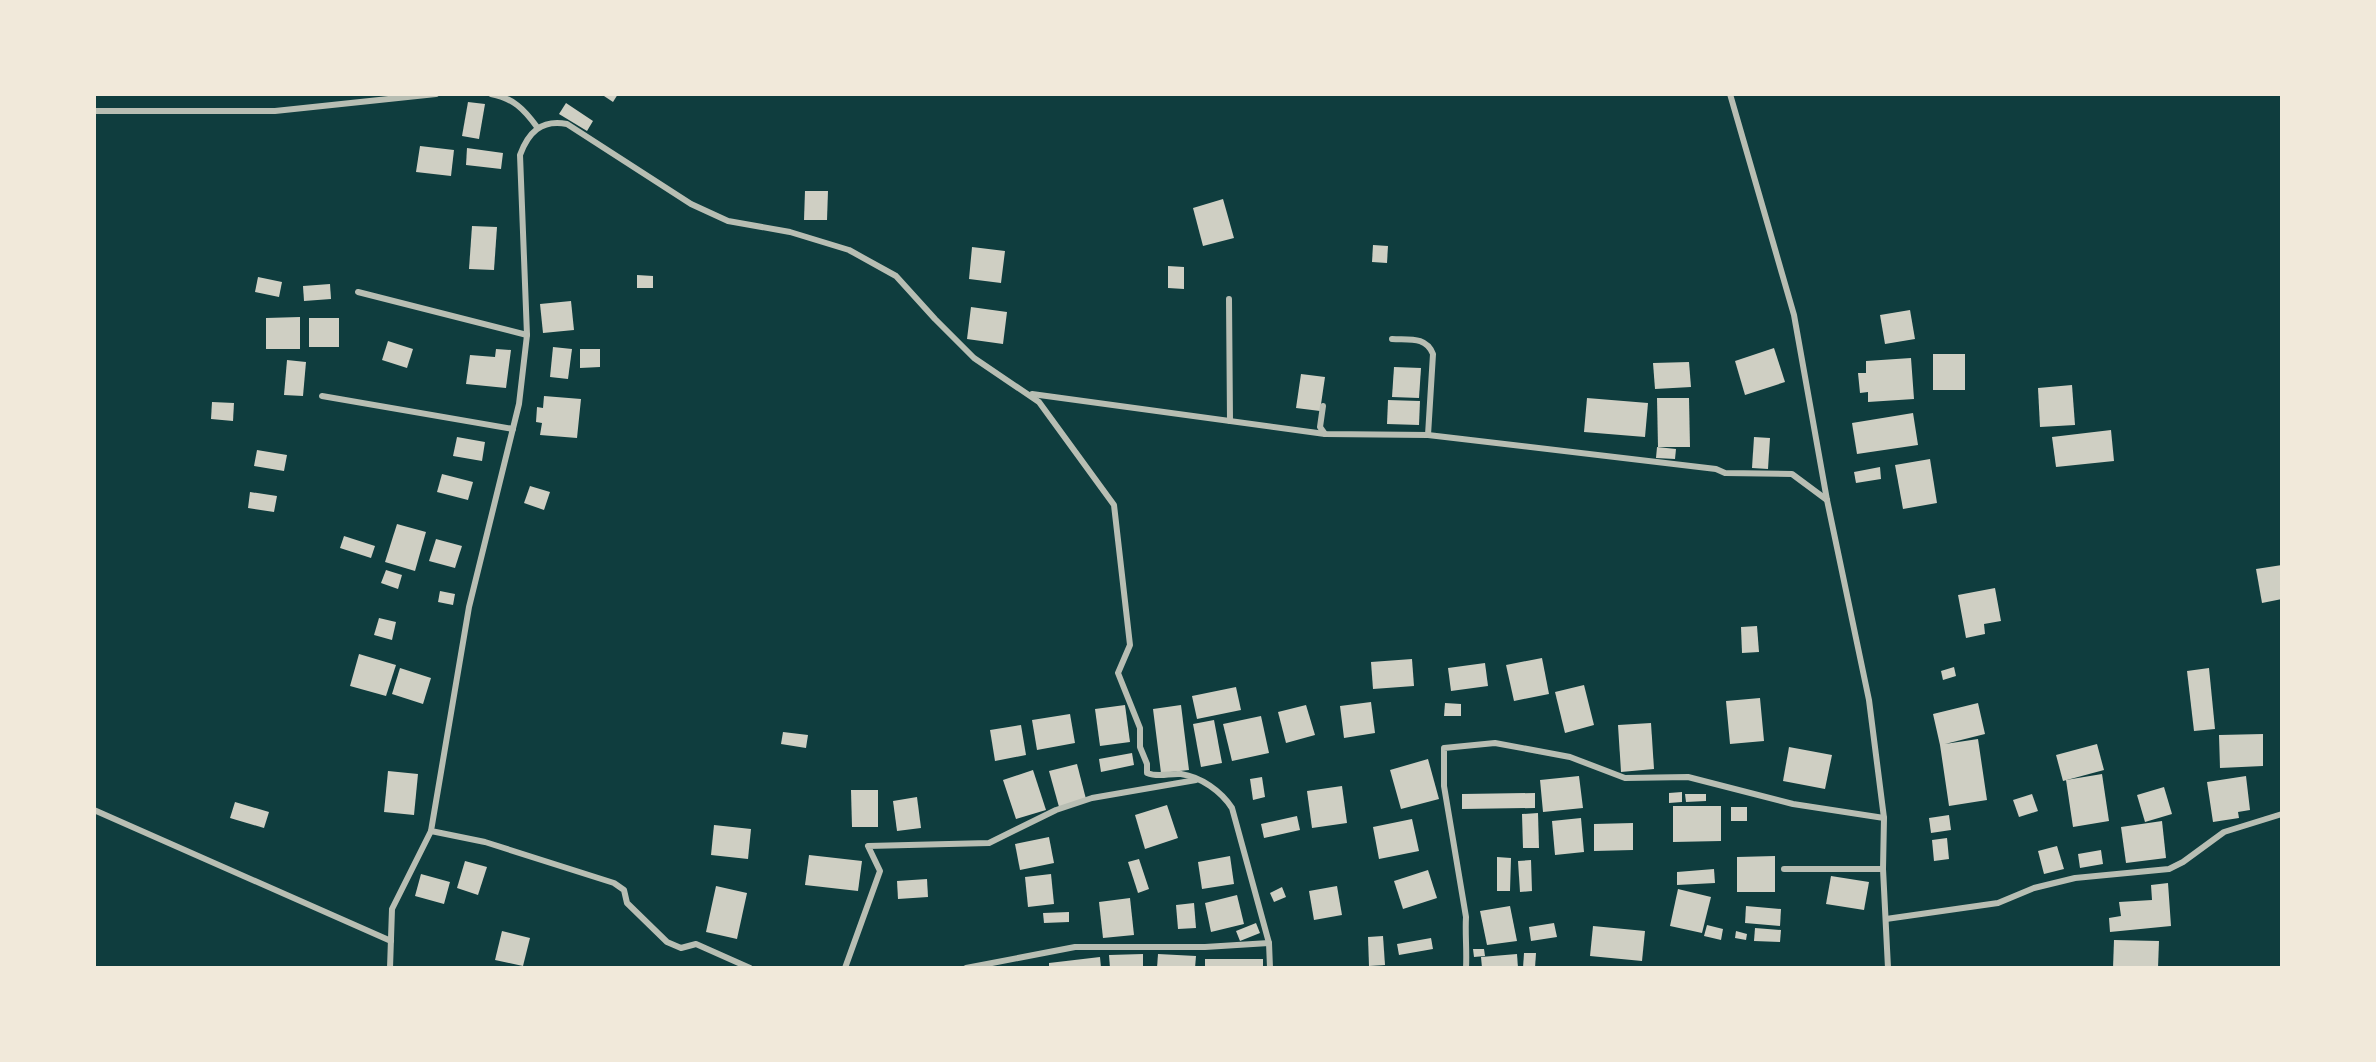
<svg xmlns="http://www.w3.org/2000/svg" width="2376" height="1062" font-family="Merriweather,serif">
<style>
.building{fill:#cfcfc3}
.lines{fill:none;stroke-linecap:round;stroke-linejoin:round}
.minor{stroke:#b8beb3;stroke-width:6}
</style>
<rect width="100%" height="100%" fill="#0f3d3e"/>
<!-- building -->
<g class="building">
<path d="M601 94H618L613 102Z"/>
<path d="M468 102 485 104 479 139 462 136Z"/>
<path d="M566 103 593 121 587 131 559 114Z"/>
<path d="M420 146 454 150 451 176 416 172Z"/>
<path d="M467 148 503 153 501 169 466 165Z"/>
<path d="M805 191H828L827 220H804Z"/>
<path d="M1223 199 1234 238 1203 246 1193 208Z"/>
<path d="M472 226 497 227 494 270 469 269Z"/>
<path d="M1373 245 1388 246 1387 263 1372 262Z"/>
<path d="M972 247 1005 251 1001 283 969 279Z"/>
<path d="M1168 266 1184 267V289L1168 288Z"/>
<path d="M637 275 653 276V288H637Z"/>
<path d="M258 277 282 282 279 297 255 292Z"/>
<path d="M330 284 331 299 304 301 303 286Z"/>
<path d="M571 301 574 330 543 333 540 304Z"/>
<path d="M971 307 1007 312 1003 344 967 339Z"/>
<path d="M1910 310 1915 339 1885 344 1880 315Z"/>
<path d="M300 317V349H266V318Z"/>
<rect x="309" y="318" width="30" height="29"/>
<path d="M388 341 413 349 407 368 382 360Z"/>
<path d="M553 347 572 349 568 379 550 377Z"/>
<path d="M1774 348 1785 382 1745 395 1735 361Z"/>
<path d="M496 349 511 350 506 388 466 384 470 355 495 357Z"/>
<path d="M580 349H600V367L580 368Z"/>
<rect x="1933" y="354" width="32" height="36"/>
<path d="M1911 358 1914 399 1868 402V392L1860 393 1858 373H1866V361Z"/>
<path d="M287 360 306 362 303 396 284 395Z"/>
<path d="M1689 362 1691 387 1655 389 1653 363Z"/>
<path d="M1394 367 1421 368 1419 398 1392 397Z"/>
<path d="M1301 374 1325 377 1320 411 1296 408Z"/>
<path d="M2072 385 2075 425 2040 427 2038 388Z"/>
<path d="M544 396 581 399 577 438 540 435 542 423 536 422 537 407 543 408Z"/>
<path d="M1587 398 1648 403 1645 437 1584 432Z"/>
<path d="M1657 398H1689L1690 447H1658Z"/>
<path d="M1388 400 1420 401 1419 425 1387 424Z"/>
<path d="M212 402 234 403 233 421 211 419Z"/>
<path d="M1913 413 1918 445 1857 454 1852 423Z"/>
<path d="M2111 430 2114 461 2056 467 2052 437Z"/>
<path d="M457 437 485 442 482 461 453 456Z"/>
<path d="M1754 437 1770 438 1768 469 1752 468Z"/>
<path d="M1657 447 1676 449 1675 459 1656 458Z"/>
<path d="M257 450 287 455 284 471 254 466Z"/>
<path d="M1930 459 1937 503 1903 509 1895 465Z"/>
<path d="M1880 467 1881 479 1856 483 1854 472Z"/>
<path d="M442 474 473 482 468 500 437 492Z"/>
<path d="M530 486 550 492 544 510 524 503Z"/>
<path d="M250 492 277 496 274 512 248 508Z"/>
<path d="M397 524 426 532 415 571 385 562Z"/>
<path d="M344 536 375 546 371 558 340 548Z"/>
<path d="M436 539 462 546 455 568 429 561Z"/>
<path d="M2282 565V599L2262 603 2256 569Z"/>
<path d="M386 570 402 575 398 589 381 583Z"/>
<path d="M1995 588 2001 621 1984 624 1985 634 1966 638 1958 595Z"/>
<path d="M440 591 455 594 453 605 438 602Z"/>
<path d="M379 618 396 622 392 640 374 635Z"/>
<path d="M1757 626 1759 652 1742 653 1741 627Z"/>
<path d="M359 654 396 665 386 696 350 686Z"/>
<path d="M1542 658 1549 694 1514 701 1506 665Z"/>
<path d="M1412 659 1414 686 1373 689 1371 662Z"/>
<path d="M1485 663 1488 686 1451 691 1448 668Z"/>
<path d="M1954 667 1956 676 1943 680 1941 671Z"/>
<path d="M400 668 431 678 423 704 392 694Z"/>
<path d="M2209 668 2215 729 2194 731 2187 671Z"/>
<path d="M1584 685 1594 725 1565 733 1555 692Z"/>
<path d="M1236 687 1241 710 1197 719 1192 696Z"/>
<path d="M1760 698 1764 741 1730 744 1726 701Z"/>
<path d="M1371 702 1375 733 1344 738 1340 706Z"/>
<path d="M1445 703 1461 704V716H1444Z"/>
<path d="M1978 703 1985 734 1945 744 1978 739 1987 800 1949 806 1940 745 1933 714Z"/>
<path d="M1125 705 1130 742 1100 746 1095 709Z"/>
<path d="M1181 705 1189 770 1161 773 1153 709Z"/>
<path d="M1306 705 1315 735 1286 743 1278 712Z"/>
<path d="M1070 714 1075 743 1037 750 1032 720Z"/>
<path d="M1261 716 1269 753 1232 761 1223 724Z"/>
<path d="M1214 720 1222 763 1201 767 1193 724Z"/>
<path d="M1651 723 1654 769 1621 772 1618 725Z"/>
<path d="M1021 725 1026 755 995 761 990 730Z"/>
<path d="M783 732 808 735 806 748 781 744Z"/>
<path d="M2263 734V766L2220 768 2219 735Z"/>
<path d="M2097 744 2104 770 2063 781 2056 755Z"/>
<path d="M1789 747 1832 755 1825 789 1783 781Z"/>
<path d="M1132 753 1134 765 1101 772 1099 759Z"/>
<path d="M1428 759 1439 799 1401 809 1390 770Z"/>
<path d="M1077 764 1086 799 1059 807 1049 771Z"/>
<path d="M1033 770 1046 810 1016 819 1003 780Z"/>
<path d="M388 771 418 774 414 815 384 812Z"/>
<path d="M2102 774 2109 821 2073 827 2066 780Z"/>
<path d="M1579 776 1583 808 1543 812 1540 780Z"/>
<path d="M2246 776 2250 810 2238 812 2239 818 2213 822 2207 782Z"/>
<path d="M1262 777 1265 797 1253 800 1250 779Z"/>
<path d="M1342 786 1347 823 1312 828 1307 791Z"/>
<path d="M2164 787 2172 814 2145 822 2137 795Z"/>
<path d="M851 790H878V827H852Z"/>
<path d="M1682 792V802L1669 803V793Z"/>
<path d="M1535 793V808L1462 809V794Z"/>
<path d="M1685 794H1706V801L1686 802Z"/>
<path d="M2032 794 2038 811 2019 817 2013 800Z"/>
<path d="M917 797 921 828 897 831 893 801Z"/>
<path d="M235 802 269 812 264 828 230 818Z"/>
<path d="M1167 805 1178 838 1145 849 1135 815Z"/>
<path d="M1673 806H1721V841L1673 842Z"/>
<rect x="1731" y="807" width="16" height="14"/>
<path d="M1538 813 1539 848H1523L1522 814Z"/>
<path d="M1949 815 1951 830 1931 833 1929 818Z"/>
<path d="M1297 816 1300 830 1264 838 1261 824Z"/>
<path d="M1581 818 1584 852 1555 855 1552 821Z"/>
<path d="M1412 819 1419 851 1379 859 1373 827Z"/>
<path d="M2162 821 2166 858 2126 863 2121 827Z"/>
<path d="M1633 823V850L1594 851V824Z"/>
<path d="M714 825 751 829 748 859 711 855Z"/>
<path d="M1049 837 1054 863 1020 870 1015 844Z"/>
<path d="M1947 838 1949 859 1934 861 1932 840Z"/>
<path d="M2057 846 2064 869 2044 874 2038 851Z"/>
<path d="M2101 850 2103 864 2080 868 2078 854Z"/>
<path d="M809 855 862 861 858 891 805 885Z"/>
<path d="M1230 856 1234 884 1202 889 1198 862Z"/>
<path d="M1775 856V892H1737V857Z"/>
<path d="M1497 857 1511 858 1510 891H1497Z"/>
<path d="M1139 859 1149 889 1138 893 1128 862Z"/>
<path d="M1531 860 1532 891 1520 892 1518 861Z"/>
<path d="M465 861 487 867 478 895 457 888Z"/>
<path d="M1714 869 1715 883 1677 885V872Z"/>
<path d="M1428 870 1437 898 1403 909 1394 881Z"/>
<path d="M421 874 450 882 444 904 415 896Z"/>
<path d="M1051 874 1054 904 1028 907 1025 877Z"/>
<path d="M1831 876 1869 882 1864 910 1826 904Z"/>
<path d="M927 879 928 897 898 899 897 881Z"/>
<path d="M2168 883 2171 926 2110 932 2109 918 2121 916 2119 902 2152 900 2151 885Z"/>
<path d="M716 886 747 893 737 939 706 932Z"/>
<path d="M1337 886 1342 915 1314 920 1309 891Z"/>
<path d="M1282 887 1286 897 1274 902 1270 893Z"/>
<path d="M1678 889 1711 897 1702 933 1670 926Z"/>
<path d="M1237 895 1244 924 1211 932 1205 903Z"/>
<path d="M1130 898 1134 935 1103 938 1099 902Z"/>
<path d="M1194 903 1196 928 1178 929 1176 905Z"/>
<path d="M1510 906 1517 941 1487 945 1480 911Z"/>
<path d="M1746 906 1781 909 1780 926 1745 923Z"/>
<path d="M1069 912V922L1044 923 1043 913Z"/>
<path d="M1256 923 1260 933 1240 941 1236 931Z"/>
<path d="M1554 923 1557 937 1531 941 1529 927Z"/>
<path d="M1707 925 1723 929 1721 940 1704 936Z"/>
<path d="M1593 926 1645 931 1642 961 1590 956Z"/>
<path d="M1755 928 1781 930 1780 942 1754 941Z"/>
<path d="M502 931 530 938 523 966 495 960Z"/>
<path d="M1736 931 1747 934 1746 940 1735 938Z"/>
<path d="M1383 936 1385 965 1369 966 1368 937Z"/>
<path d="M1431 938 1433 949 1399 955 1397 944Z"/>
<path d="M2114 940 2159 941 2158 968H2113Z"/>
<path d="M1473 949H1484L1485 956 1474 957Z"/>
<path d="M1524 953H1536L1535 968H1523Z"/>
<path d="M1143 954V968H1110L1109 955Z"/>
<path d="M1158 954 1196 956 1195 968H1157Z"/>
<path d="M1517 954 1518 968H1482L1481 957Z"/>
<path d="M1100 957 1101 968H1049V963Z"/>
<rect x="1205" y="959" width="58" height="9"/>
</g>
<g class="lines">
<!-- minor -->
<g class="minor">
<path d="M491 94C513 98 524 109 537 127"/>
<path d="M1730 94 1794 315 1827 500 1869 700 1884 818 1883 869 1888 968"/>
<path d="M94 111H275L436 94"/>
<path d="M358 292 527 335"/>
<path d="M1229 299 1230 421"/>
<path d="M1392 339C1409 340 1426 336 1433 354L1428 435"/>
<path d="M1032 394 1325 434"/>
<path d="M322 396 513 429"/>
<path d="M1323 406 1320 427 1325 434 1428 435 1716 469 1725 473 1792 474 1827 500"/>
<path d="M94 810 391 941"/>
<path d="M1784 869H1883"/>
<path d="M1886 919 1998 903 2034 888 2075 878 2169 869 2183 862 2224 832 2282 814"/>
<path d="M390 968 392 909 431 831"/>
<path d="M750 968 696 944 681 948 667 942 627 903 624 890 614 883 485 842 431 831 469 607 519 404 527 335 520 155C528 133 541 119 567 124L691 204 728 221 790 232 849 250 896 276 935 319 974 358 1039 402 1114 505 1130 645 1118 673 1140 728V747L1147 764V773C1159 778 1169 773 1181 774 1201 777 1221 791 1232 808L1269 943 1270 968"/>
<path d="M845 968 880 871 868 846 989 843 1056 810 1092 798 1196 780"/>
<path d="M966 968 1075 947H1205L1269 943"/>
<path d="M1466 968C1467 950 1465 934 1466 917L1444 786V748L1495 743 1570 757 1625 778 1688 777 1793 804 1884 818"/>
</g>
</g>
<!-- border -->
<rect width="2376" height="1062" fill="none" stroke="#f1e9da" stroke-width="192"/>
</svg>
